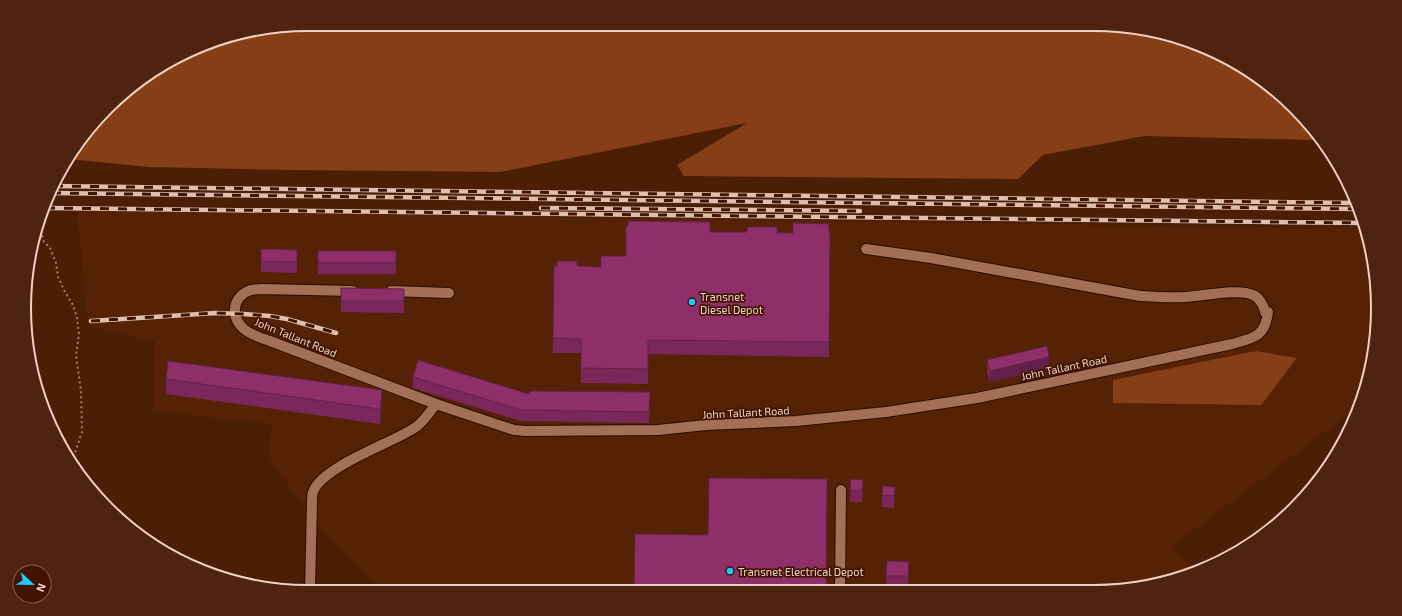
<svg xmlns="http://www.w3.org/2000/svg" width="1402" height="616" font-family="'Exo 2',sans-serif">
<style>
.built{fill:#562205}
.green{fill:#863e16}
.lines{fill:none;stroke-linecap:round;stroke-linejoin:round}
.minor-casing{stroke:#2a0a00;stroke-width:12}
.path{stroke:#a47f6d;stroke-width:2;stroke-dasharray:2 3;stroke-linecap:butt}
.minor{stroke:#a36f57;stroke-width:10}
.rail-casing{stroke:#debfb1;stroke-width:4.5}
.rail{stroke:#401400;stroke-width:3;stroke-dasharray:9;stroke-linecap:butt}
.wall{fill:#7a285b}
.shaded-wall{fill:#63214a}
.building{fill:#8e2f6a;stroke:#63214a}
.poi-dot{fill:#1fc9fd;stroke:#401400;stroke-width:1.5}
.labels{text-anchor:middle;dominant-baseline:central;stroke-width:3.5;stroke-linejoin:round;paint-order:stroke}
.poi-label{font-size:11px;fill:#efd1c4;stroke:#401400;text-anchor:start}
.street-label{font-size:11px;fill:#efd1c4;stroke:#401400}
.rim{fill:none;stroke:#efd1c4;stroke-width:2}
</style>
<rect width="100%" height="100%" fill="#4b1e06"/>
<!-- built -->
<path class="built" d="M77 210 1366 229 1368 235 1377 290 1376 345 1363 399 1359 406 1173 546 1193 573 1131 590 383 592 325 534 270 460 271 424 153 411 155 341 88 326Z"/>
<!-- green -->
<g class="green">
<path d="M308 24H1094L1186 39 1236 62 1281 95 1319 135 1323 141 1317 140 1144 136 1043 155 1018 179 684 176 677 165 747 123 500 172 295 170 150 167 68 159 121 94 166 62 216 39Z"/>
<path d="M1256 351 1297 358 1261 405 1113 403V380Z"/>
</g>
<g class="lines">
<defs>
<g id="minor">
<path d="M353 291 263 289C259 289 254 289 251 290 232 296 230 317 244 329 251 335 261 338 270 341L436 404 514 430 525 431 658 430 706 425 796 421 886 412 977 398 1232 344C1254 338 1265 337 1268 312H1265C1264 306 1259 297 1253 295 1239 288 1203 296 1186 297 1171 298 1156 297 1140 296L931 258 866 249"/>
<path d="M391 291 449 293"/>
<path d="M840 590 841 490"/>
<path d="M579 591H619"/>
<path d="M310 592 312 502C312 499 312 495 313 492 322 466 393 443 416 427 424 421 430 412 436 404"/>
</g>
</defs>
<!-- minor casing -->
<use href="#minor" class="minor-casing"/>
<!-- path -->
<path class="path" d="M39 226 44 242 50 248 56 263 58 277 65 292 73 305 77 318 79 334 76 355 81 391 82 432 72 462"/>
<!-- minor -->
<use href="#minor" class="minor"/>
<defs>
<g id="rail">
<path d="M54 186 1356 203"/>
<path d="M52 193 1359 209"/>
<path d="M46 208 1364 223"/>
<path d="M541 208 860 211"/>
<path d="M91 321 216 313 244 314 270 316 287 319 336 333"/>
</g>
</defs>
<!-- rail casing -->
<use href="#rail" class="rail-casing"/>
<!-- rail -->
<use href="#rail" class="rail"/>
</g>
<!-- wall -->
<g class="wall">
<path d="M710 232 829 233 830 248 829 357 648 354V384L581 383V353H553V338L577 266 601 267 626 256Z"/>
<path d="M261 249 297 250V273L261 272Z"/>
<rect x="318" y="251" width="78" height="23"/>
<path d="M341 288 404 289V313L341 312Z"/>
<path d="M987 360 1049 369 990 382 987 371Z"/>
<path d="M413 377 529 394 650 392 649 423 521 421 413 388Z"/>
<path d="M166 379 382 405 380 424 166 394Z"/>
<path d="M851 479 863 492 862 502H850Z"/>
<path d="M895 487 894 508 882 507V495Z"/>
<path d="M887 561 909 562 908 588 886 587Z"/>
</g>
<!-- shaded-wall -->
<g class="shaded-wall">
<path d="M1049 357V369L990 382V371Z"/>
<path d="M382 390V405L380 424V409Z"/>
<path d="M863 480V492L862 502V491Z"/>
</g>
<!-- building -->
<g class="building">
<path d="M628 221 710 222V232H747V227H777V233H793V223L829 224V233H830L829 342 648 340V369L581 368V339L553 338 554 266H557V261H577V266L601 267V256H626V226H628Z"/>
<path d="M261 249 297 250V262L261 261Z"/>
<rect x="318" y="251" width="78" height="12"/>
<path d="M341 288 404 289V301H341Z"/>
<path d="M1047 346 1049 357 990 371 987 360Z"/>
<path d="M418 360 529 394 530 391 650 392 649 412 521 410 413 377Z"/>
<path d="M168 361 382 390 380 409 166 379Z"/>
<path d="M709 478 827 479 826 590 634 591 635 534 708 535Z"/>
<path d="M851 479 863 480 862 491 850 490Z"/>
<path d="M883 486 895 487 894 496 882 495Z"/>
<path d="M887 561 909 562 908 576H886Z"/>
</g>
<!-- markers -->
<g class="poi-dot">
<circle cx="692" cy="302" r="4"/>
<circle cx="730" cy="571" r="4"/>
</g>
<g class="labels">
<!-- poi labels -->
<g class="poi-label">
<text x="700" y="296">Transnet<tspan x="700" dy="13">Diesel Depot</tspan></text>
<text x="738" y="571">Transnet Electrical Depot</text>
</g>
<!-- street labels -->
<g class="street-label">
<text transform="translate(296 337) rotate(22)">John Tallant Road</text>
<text transform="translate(1064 367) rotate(-12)">John Tallant Road</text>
<text transform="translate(746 412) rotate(-3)">John Tallant Road</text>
</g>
</g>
<!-- crop -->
<path d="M0 0H1402V616H0ZM308 31H1094A277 277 0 0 1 1371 308V308A277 277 0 0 1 1094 585H308A277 277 0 0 1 31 308V308A277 277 0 0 1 308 31Z" fill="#4e2310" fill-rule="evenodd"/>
<path class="rim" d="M308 31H1094A277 277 0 0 1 1371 308V308A277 277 0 0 1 1094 585H308A277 277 0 0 1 31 308V308A277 277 0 0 1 308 31Z"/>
<!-- north arrow -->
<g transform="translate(32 584) rotate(112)"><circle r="19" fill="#401400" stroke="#86604e"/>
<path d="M0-3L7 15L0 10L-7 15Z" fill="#1fc9fd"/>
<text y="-6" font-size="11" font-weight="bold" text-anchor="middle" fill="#efd1c4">N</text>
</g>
</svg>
